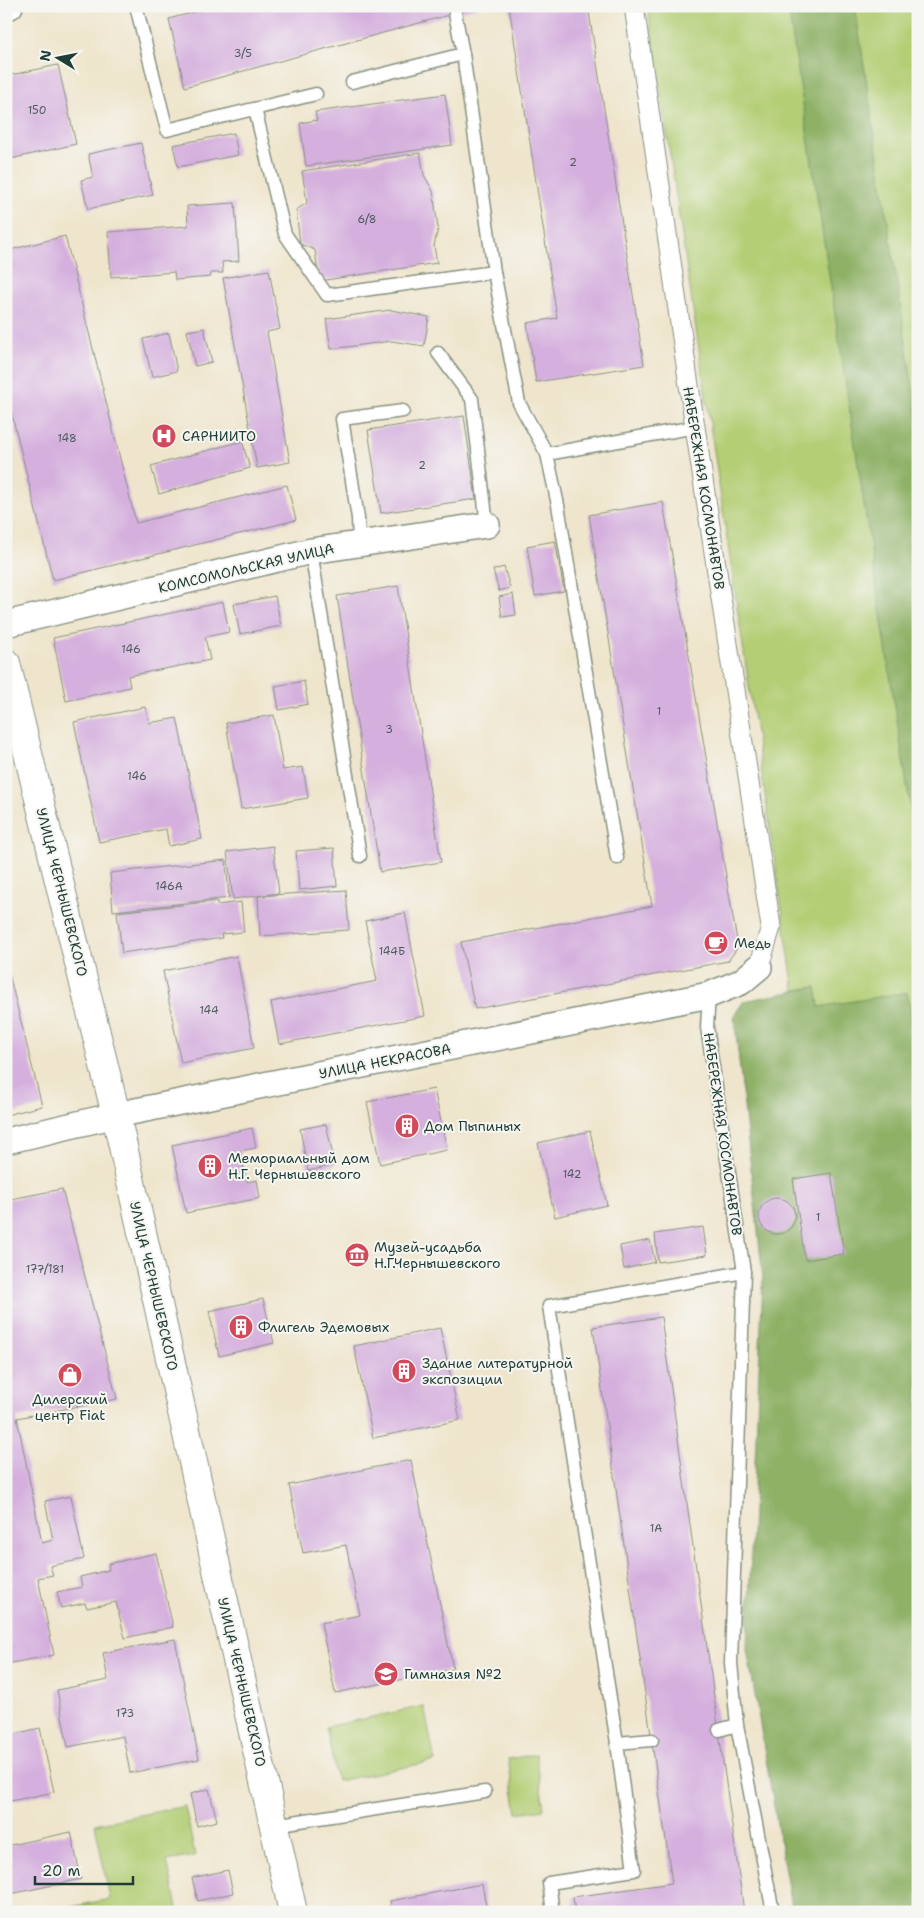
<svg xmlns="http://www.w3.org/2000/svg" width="924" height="1918" font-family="'Shantell Sans',sans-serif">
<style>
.green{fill:#b3ce74;stroke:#698654}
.forest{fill:#8eb166;stroke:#56774d}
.building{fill:#d5b0de}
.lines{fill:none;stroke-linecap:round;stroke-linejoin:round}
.service-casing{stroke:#879180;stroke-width:15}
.pedestrian-casing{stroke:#879180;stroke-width:21}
.minor-casing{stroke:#879180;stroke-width:28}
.primary-casing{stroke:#879180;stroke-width:30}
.service{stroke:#fff;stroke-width:12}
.pedestrian{stroke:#fff;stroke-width:19}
.minor{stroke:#fff;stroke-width:25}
.primary{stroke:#fff;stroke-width:28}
.labels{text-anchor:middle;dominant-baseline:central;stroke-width:4;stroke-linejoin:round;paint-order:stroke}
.number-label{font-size:11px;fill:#4c5a5e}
.poi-label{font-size:14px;fill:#1f3d34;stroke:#f6f6f2;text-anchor:start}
.street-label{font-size:14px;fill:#1f3d34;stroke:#f6f6f2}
</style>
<rect width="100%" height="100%" fill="#f6f6f2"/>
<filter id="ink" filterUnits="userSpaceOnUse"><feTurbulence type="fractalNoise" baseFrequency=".02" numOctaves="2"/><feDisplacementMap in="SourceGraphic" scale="10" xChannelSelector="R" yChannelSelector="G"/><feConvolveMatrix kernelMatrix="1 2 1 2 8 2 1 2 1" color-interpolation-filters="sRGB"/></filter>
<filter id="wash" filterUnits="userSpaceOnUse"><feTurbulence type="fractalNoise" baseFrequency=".0096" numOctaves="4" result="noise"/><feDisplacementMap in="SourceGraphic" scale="20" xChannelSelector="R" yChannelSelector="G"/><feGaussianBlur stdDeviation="1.12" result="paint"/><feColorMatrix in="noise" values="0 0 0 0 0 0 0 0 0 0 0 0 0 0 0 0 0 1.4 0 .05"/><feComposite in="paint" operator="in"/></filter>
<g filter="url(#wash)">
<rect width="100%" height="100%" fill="#efe5cc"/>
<!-- green -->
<g class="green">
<path d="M648 6H918V1057L907 993 819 1007 816 987 794 990Z"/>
<path d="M424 1706 435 1761 337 1781 326 1727Z"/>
<path d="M536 1754 544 1809 517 1813 508 1759Z"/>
<path d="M185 1806 195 1856 167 1861 178 1912H46L110 1899 95 1824Z"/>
<path d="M228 1902 229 1912H179Z"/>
</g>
<!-- forest -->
<g class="forest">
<path d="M788 6H855L918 422V858Z"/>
<path d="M816 987 819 1007 907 992 918 1058V1912H792L747 1648 763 1278 734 1015 744 1001Z"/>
</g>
<g id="blocks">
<!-- building -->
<g class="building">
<path d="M216 6H478V7L185 87 169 19Z"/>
<path d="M509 6H588L644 365 536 382 527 323 557 318Z"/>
<path d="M58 65 76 144 6 160V76Z"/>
<path d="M445 94 452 145 306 166 300 123 317 120 315 112Z"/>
<path d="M234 133 238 155 178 167 173 145Z"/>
<path d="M141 143 153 195 88 209 81 180 93 177 88 154Z"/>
<path d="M420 153 424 175 433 191 438 228 434 246 437 263 319 281 315 250 300 244 296 210 307 203 302 171Z"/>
<path d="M235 203 239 261 222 262 223 273H210L211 277 175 280 174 272 111 277 108 232 188 226 187 206Z"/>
<path d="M65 236 136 523 287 485 296 520 53 580 6 391V251Z"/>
<path d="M269 270 280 329 267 332 290 462 257 468 223 278Z"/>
<path d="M391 310 429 317 424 346 392 341 331 349 326 319Z"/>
<path d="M204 328 212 362 195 366 187 331Z"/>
<path d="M169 333 177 371 152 377 143 339Z"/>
<path d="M464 416 476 499 381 513 368 430Z"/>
<path d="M242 441 250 468 159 494 151 466Z"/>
<path d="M663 502 738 947 728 961 475 1009 461 942 652 906 589 515Z"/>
<path d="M555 541 564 591 535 596 527 546Z"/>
<path d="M504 567 510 588 499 591 493 570Z"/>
<path d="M398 586 441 862 380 872 337 596Z"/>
<path d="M513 594 516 615 502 617 499 597Z"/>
<path d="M275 596 281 626 240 634 234 604Z"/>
<path d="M223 602 229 632 205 637 210 660 128 676 130 687 66 701 53 638Z"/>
<path d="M304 681 308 704 279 710 275 686Z"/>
<path d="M145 707 149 723 177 718 202 839 169 846 166 829 99 842 74 722Z"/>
<path d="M274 715 283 770 303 767 308 798 241 809 226 723Z"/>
<path d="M273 846 279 893 233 899 227 852Z"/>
<path d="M334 848 337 886 299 890 296 851Z"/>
<path d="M226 860 229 898 113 911 110 873Z"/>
<path d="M346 890 349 930 260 936 258 896Z"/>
<path d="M217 901V905L241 902 244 932 221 934 222 938 122 953 117 912Z"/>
<path d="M405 913 425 1016 279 1044 271 1002 377 981 365 921Z"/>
<path d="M237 956 254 1048 181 1063 163 971Z"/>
<path d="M6 962 42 1106 6 1115Z"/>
<path d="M434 1089 447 1150 380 1164 367 1102Z"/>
<path d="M326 1124 335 1165 308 1171 300 1129Z"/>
<path d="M252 1128 256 1148 240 1151 247 1182 257 1180 260 1198 186 1213 172 1145Z"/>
<path d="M590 1131 607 1205 555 1217 538 1143Z"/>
<path d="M831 1173 844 1254 805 1260 793 1179Z"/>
<path d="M62 1189 117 1399 17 1418 42 1543 53 1540 45 1501 71 1496 84 1559 50 1566 53 1575 38 1578 54 1655 6 1664V1200Z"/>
<circle cx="777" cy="1216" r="18"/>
<path d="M703 1227 707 1255 658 1262 655 1234Z"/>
<path d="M650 1240 655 1262 624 1269 620 1246Z"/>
<path d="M263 1299 274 1343 219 1356 209 1311Z"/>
<path d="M661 1317 744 1912H575L573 1897 672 1883 593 1327Z"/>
<path d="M440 1328 460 1420 373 1438 354 1346Z"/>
<path d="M411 1460 453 1669 335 1693 321 1623 360 1615 346 1545 303 1553 289 1485Z"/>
<path d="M156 1553 173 1627 125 1638 116 1602 87 1608 85 1603 61 1608 57 1592 82 1587 80 1577 109 1570 108 1564Z"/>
<path d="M175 1639 199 1759 130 1773 123 1736 68 1747 57 1690 108 1680 103 1653Z"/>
<path d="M40 1728 54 1792 6 1802V1736Z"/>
<path d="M209 1789 217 1821 197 1826 190 1794Z"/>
<path d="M71 1832 81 1879 6 1895V1846Z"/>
<path d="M228 1870 233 1893 198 1901 192 1878Z"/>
<path d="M482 1884 487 1912H392L390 1901Z"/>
</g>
</g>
</g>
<g filter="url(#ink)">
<use href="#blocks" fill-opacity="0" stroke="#879180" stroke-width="1"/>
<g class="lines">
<defs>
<g id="service">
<path d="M136 6 167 130 316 94"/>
<path d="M455 13 463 54 494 272 519 403 547 454 558 505 617 858"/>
<path d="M352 82 463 54"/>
<path d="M255 109 285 234 327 295 494 272"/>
<path d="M438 353 472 399 487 525"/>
<path d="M547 454 695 427"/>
<path d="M359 543 358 518 342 419 403 411"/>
<path d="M311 551 360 856"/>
<path d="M709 995 707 1027 744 1272 731 1663 737 1725 773 1912"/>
<path d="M719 1730 737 1725"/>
<path d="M617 1743 652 1740"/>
<path d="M274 1825 485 1792"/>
<path d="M553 1912 549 1883 634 1870 617 1743 549 1306 744 1272"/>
</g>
<path id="pedestrian" d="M634 6 695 427 771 927 759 967"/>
<g id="minor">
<path d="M6 7 10 6"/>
<path d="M6 624 311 551 487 525"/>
<path d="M6 1141 116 1115 709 995 741 982 759 967"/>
</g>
<path id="primary" d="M6 663 116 1115 293 1912"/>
</defs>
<!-- service casing -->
<use href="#service" class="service-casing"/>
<!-- pedestrian casing -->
<use href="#pedestrian" class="pedestrian-casing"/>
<!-- minor casing -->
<use href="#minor" class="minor-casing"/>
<!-- primary casing -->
<use href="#primary" class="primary-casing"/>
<!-- service -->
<use href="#service" class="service"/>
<!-- pedestrian -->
<use href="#pedestrian" class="pedestrian"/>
<!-- minor -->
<use href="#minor" class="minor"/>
<!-- primary -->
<use href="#primary" class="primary"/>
</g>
</g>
<!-- icons -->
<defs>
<symbol id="hospital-disc" viewBox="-11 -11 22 22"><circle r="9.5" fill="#d1495b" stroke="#f6f6f2"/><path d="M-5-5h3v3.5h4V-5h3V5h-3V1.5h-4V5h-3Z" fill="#fff"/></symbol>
<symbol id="cafe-disc" viewBox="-11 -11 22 22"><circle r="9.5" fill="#d1495b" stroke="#f6f6f2"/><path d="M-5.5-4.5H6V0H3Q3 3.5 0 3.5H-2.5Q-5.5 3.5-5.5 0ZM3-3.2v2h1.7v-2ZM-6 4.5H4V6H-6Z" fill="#fff"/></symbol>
<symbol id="building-disc" viewBox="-11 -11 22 22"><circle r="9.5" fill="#d1495b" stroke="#f6f6f2"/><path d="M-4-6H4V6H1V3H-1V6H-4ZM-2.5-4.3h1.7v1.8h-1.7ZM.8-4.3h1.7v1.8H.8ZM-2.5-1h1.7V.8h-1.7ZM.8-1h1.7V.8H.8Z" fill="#fff"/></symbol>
<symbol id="museum-disc" viewBox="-11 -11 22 22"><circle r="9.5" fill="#d1495b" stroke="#f6f6f2"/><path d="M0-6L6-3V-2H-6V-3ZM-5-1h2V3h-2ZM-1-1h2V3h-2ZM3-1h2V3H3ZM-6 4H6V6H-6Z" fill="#fff"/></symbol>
<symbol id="shop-disc" viewBox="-11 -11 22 22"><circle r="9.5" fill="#d1495b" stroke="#f6f6f2"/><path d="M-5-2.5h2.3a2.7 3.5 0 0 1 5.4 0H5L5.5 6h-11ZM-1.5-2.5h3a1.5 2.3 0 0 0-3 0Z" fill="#fff"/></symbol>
<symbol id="school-disc" viewBox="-11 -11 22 22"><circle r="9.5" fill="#d1495b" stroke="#f6f6f2"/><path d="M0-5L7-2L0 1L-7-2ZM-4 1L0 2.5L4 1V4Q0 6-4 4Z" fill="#fff"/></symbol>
</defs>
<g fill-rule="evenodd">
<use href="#hospital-disc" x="150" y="422" width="28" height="28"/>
<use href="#cafe-disc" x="702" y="929" width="28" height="28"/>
<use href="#building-disc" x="393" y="1112" width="28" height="28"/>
<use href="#building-disc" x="196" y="1152" width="28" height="28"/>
<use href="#museum-disc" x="343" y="1241" width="28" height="28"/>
<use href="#building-disc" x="227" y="1313" width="28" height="28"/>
<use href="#building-disc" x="390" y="1357" width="28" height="28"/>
<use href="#shop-disc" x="56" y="1361" width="28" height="28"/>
<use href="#school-disc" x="372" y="1660" width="28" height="28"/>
</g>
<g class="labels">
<!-- number labels -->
<g class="number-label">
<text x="243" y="53">3/5</text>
<text x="37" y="110">150</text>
<text x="573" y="162">2</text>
<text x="367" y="219">6/8</text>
<text x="67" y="438">148</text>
<text x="422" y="465">2</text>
<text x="131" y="649">146</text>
<text x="659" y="711">1</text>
<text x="389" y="729">3</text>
<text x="137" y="776">146</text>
<text x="169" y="886">146А</text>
<text x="392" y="951">144Б</text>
<text x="209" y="1010">144</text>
<text x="572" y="1174">142</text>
<text x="818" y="1217">1</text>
<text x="45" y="1269">177/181</text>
<text x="656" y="1528">1А</text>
<text x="125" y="1713">173</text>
</g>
<!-- poi labels -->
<g class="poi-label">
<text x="182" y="436">САРНИИТО</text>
<text x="734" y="943">Медь</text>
<text x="424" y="1126">Дом Пыпиных</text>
<text x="228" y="1158">Мемориальный дом<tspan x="228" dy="16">Н.Г. Чернышевского</tspan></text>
<text x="374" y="1247">Музей-усадьба<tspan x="374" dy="16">Н.Г.Чернышевского</tspan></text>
<text x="258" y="1327">Флигель Эдемовых</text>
<text x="422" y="1363">Здание литературной<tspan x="422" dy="16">экспозиции</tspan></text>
<text x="70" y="1399" text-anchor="middle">Дилерский<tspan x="70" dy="16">центр Fiat</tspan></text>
<text x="404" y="1674">Гимназия №2</text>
</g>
<!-- street labels -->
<g class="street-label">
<text transform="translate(704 488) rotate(81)">НАБЕРЕЖНАЯ КОСМОНАВТОВ</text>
<text transform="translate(246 568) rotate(-13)">КОМСОМОЛЬСКАЯ УЛИЦА</text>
<text transform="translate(62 892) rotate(76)">УЛИЦА ЧЕРНЫШЕВСКОГО</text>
<text transform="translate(385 1061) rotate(-11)">УЛИЦА НЕКРАСОВА</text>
<text transform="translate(723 1134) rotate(82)">НАБЕРЕЖНАЯ КОСМОНАВТОВ</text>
<text transform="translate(154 1286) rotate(77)">УЛИЦА ЧЕРНЫШЕВСКОГО</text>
<text transform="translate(242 1682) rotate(77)">УЛИЦА ЧЕРНЫШЕВСКОГО</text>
</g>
</g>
<!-- margin -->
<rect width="924" height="1918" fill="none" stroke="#f6f6f2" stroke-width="25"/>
<!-- north arrow -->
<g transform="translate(58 58) rotate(280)" stroke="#f6f6f2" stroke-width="4" paint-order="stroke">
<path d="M0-4L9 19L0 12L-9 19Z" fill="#1f3d34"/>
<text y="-8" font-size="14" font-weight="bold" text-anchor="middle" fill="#1f3d34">N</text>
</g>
<!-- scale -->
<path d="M35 1876v8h98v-8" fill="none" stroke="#1f3d34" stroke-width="2.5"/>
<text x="42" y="1876" font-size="15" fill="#1f3d34" stroke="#f6f6f2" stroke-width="4" paint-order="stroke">20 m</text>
</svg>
